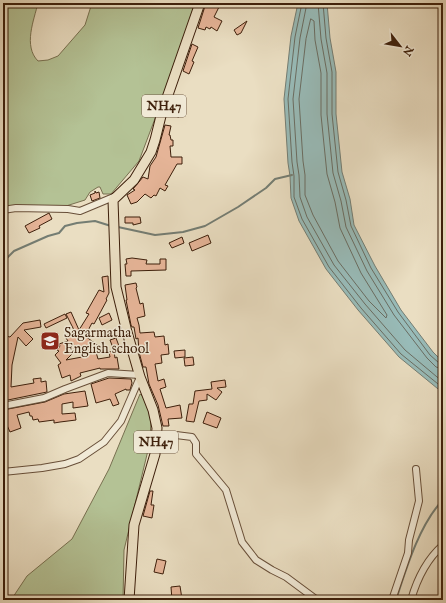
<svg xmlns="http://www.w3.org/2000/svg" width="446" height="603" font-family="'IM FELL English',serif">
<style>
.green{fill:#b4c295;stroke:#787050}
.water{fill:#98bbb8;stroke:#747d73}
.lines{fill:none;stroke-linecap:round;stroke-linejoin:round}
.shore{stroke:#6a6d62;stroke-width:1}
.stream{stroke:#747d73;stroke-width:2}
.building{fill:#e5b497;stroke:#3d1f0b;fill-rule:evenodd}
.minor-casing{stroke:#684f39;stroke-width:8}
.highway-casing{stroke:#3d1f0b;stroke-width:11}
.minor{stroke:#f1ead7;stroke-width:6}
.highway{stroke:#eadec2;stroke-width:9}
.labels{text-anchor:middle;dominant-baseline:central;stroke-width:3;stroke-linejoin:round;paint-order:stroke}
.shield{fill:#f1ead7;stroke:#735c48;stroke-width:1}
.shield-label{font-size:13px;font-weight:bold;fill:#3d1f0b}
.poi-label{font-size:14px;fill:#3d1f0b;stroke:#f1ead7;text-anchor:start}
</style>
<rect width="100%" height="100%" fill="#eadec2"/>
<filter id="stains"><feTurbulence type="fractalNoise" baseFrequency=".005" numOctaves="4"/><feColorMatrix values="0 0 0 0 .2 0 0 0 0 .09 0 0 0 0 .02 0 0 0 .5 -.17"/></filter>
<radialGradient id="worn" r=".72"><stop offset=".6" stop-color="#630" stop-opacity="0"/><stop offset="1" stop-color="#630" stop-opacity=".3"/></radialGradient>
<!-- green -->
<g class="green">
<path d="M3 3H38C34 20 23 46 38 61L48 60 58 56 85 25 92 3H195L179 55 139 161 111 194H103L100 187H98L90 192 85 200 66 206H15L3 208Z"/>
<path d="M140 394 147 400 151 418 150 442 124 550 123 600H11L27 576 72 539 109 469Z"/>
</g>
<!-- water -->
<path class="water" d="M298 3H327L330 38 336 72V114L342 172 350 199 354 225 375 266 401 310 433 352 443 362V393L399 357 358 310 326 269 299 221 291 198 290 176 288 163 284 99 291 36Z"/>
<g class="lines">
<!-- shore -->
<g class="shore">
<path d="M302 3 295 37 288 99 292 162 294 176V197L302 219 329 267 361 308 401 354 443 388"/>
<path d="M307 3 300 38 293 99 297 162 299 175 300 197 307 217 334 265 365 304 405 350 443 382"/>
<path d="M318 3 321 39 327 73V114L333 173 341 201 346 227 367 271 394 315 427 358 436 367 443 369"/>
<path d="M323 3 326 38 332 72V114L338 172 346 200 351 226 371 268 398 312 430 355 439 363 443 364"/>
<path d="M311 19 314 21 315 40 321 73V115L327 174 335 202 340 228 361 273 387 315 386 318 369 301 338 261 313 215 305 195V175L303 161 299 99 306 39Z"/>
</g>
<!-- stream -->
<g class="stream">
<path d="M118 227 155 235 183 232 205 226 238 207 266 188 275 179 292 175"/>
<path d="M3 262 14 251 48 236 59 233 65 226 77 223 95 221 111 226"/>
<path d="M396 600C406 569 420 523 443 500"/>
</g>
</g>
<!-- building -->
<g class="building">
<path d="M206 3H216L220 5 214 17 222 21 217 31 211 27 210 29 206 27 205 30 198 28Z"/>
<path d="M247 21 241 33 237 35 234 30Z"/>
<path d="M192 44 198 47 192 61 194 62 189 74 183 71Z"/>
<path d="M171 108 180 110 179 117 169 115Z"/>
<path d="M165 125 171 126 169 135H170L171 140H173V146H170L171 157H182V164H177L165 185 168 186 165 191 160 188 156 196 154 195 151 198 145 194 137 202 131 204 127 195 135 190 133 189 143 177 148 179 150 166 156 157Z"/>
<path d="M95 191 96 193 99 192 100 198 92 201 90 195 95 193Z"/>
<path d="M49 213 52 219 39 226 40 228 29 233 25 226Z"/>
<path d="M125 217H140L141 223 133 225V223H125Z"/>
<path d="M208 235 211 243 192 251 189 243Z"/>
<path d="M182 237 184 243 172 248 169 243Z"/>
<path d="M132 258 147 260 146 264H160V259H166V270L131 271V276H126L125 264H127L126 259Z"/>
<path d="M108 276 109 293 106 299 107 300 94 324 92 323 85 336 100 347 96 352 98 359 110 357 109 352 114 351 115 358 117 357 119 369H100V368L80 373 81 376 71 381 70 375 62 378 58 365 61 363 55 355 59 351 57 350 60 346 59 344 68 341 66 338 70 336 74 330 66 314 71 312 79 330 89 314 86 313 99 290 104 292 102 277ZM80 346 87 351 82 357 66 360Z"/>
<path d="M136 283 137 287 136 288 140 304 143 303 145 316 137 318 139 325 140 333 154 332 155 337 164 336 165 345 168 344 169 354 161 355 162 363 155 364 158 381 164 379 166 387 160 389 166 408 180 405 182 418 168 419 169 426H163L158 405 149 384 146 367H143L139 352 138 338 136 339 134 327H132L131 325 126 300H127L125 285Z"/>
<path d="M109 313 112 320 102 325 99 318Z"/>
<path d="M65 314 67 318 46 328 44 324Z"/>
<path d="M40 320 41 327 24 330 33 339 26 346 18 337 12 365 11 387 34 383 33 379 41 378V382L46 381 47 392 3 401V347L6 336 10 337 23 323Z"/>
<path d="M116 338 119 346 113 348 110 340Z"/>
<path d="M185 350V357L175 358 174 351Z"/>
<path d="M193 357 194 365 185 366 184 358Z"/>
<path d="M109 378 131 379 132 383 130 390H126V389L115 394 119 404 113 406 110 399 96 403 91 384Z"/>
<path d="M225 380 226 387 217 388 222 392 216 400 207 394V400L199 401 194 422 186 421 189 404H193L195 391 212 389 211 382Z"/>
<path d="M85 391 88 406 73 408V402L62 404V414L75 413 76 420 60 422 54 423V420L39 422 38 419 33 420 32 416H30L29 412 17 415 21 428 10 432 6 423 3 424V410L45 402 64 394Z"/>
<path d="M207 412 221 418 217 428 203 423Z"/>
<path d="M150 491H153L151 505H154L152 518 143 516Z"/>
<path d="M157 559 166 561 163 574 154 572Z"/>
<path d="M180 586 182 599 172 600 171 587Z"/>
</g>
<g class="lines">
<defs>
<g id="minor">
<path d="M3 210 16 208 68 209 80 211 116 196"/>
<path d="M3 406 44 398 65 389 108 373 140 375"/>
<path d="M156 435H176L192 437 196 443V454L226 490 242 542 256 560 272 570 286 577 317 600"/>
<path d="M3 472 42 468 65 464 79 459 104 442 121 421 140 377"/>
<path d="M392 600 408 553 409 540 419 501 416 469"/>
<path d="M411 600C417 579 427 559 443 545"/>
</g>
<path id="highway" d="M129 600 134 525 155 454 157 428 153 410 140 377 127 332 116 287 113 200 134 180 151 152 155 140 162 112 200 3"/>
</defs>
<!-- minor casing -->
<use href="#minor" class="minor-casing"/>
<!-- highway casing -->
<use href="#highway" class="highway-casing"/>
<!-- minor -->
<use href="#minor" class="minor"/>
<!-- highway -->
<use href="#highway" class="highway"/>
</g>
<!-- icons -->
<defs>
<symbol id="school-square" viewBox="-11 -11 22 22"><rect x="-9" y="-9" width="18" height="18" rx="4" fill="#8f2418" stroke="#f1ead7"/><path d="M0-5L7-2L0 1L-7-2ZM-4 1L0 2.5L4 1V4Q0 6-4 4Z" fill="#fff"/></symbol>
</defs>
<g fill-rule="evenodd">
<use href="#school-square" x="39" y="330" width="22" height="22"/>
</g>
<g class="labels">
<!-- shield labels -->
<g class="shield">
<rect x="142" y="95" width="44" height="22" rx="3"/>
<rect x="134" y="431" width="44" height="22" rx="3"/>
</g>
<g class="shield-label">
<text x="164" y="106">NH47</text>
<text x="156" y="442">NH47</text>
</g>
<!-- poi labels -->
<g class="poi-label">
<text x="64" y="333">Sagarmatha<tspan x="64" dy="16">English school</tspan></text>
</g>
</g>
<!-- margin -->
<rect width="446" height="603" fill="none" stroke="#eadec2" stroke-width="16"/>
<rect x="4" y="4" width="438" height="595" fill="none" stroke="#3d1f0b" stroke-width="2"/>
<rect x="8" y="8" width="430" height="587" fill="none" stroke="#3d1f0b"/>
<!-- north arrow -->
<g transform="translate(400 46) rotate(121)" stroke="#f1ead7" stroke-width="3" paint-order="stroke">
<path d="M0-3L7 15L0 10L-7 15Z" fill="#3d1f0b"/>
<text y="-6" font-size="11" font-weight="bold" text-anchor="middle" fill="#3d1f0b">N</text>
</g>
<rect width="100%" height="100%" filter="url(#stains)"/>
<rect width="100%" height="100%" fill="url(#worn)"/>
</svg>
